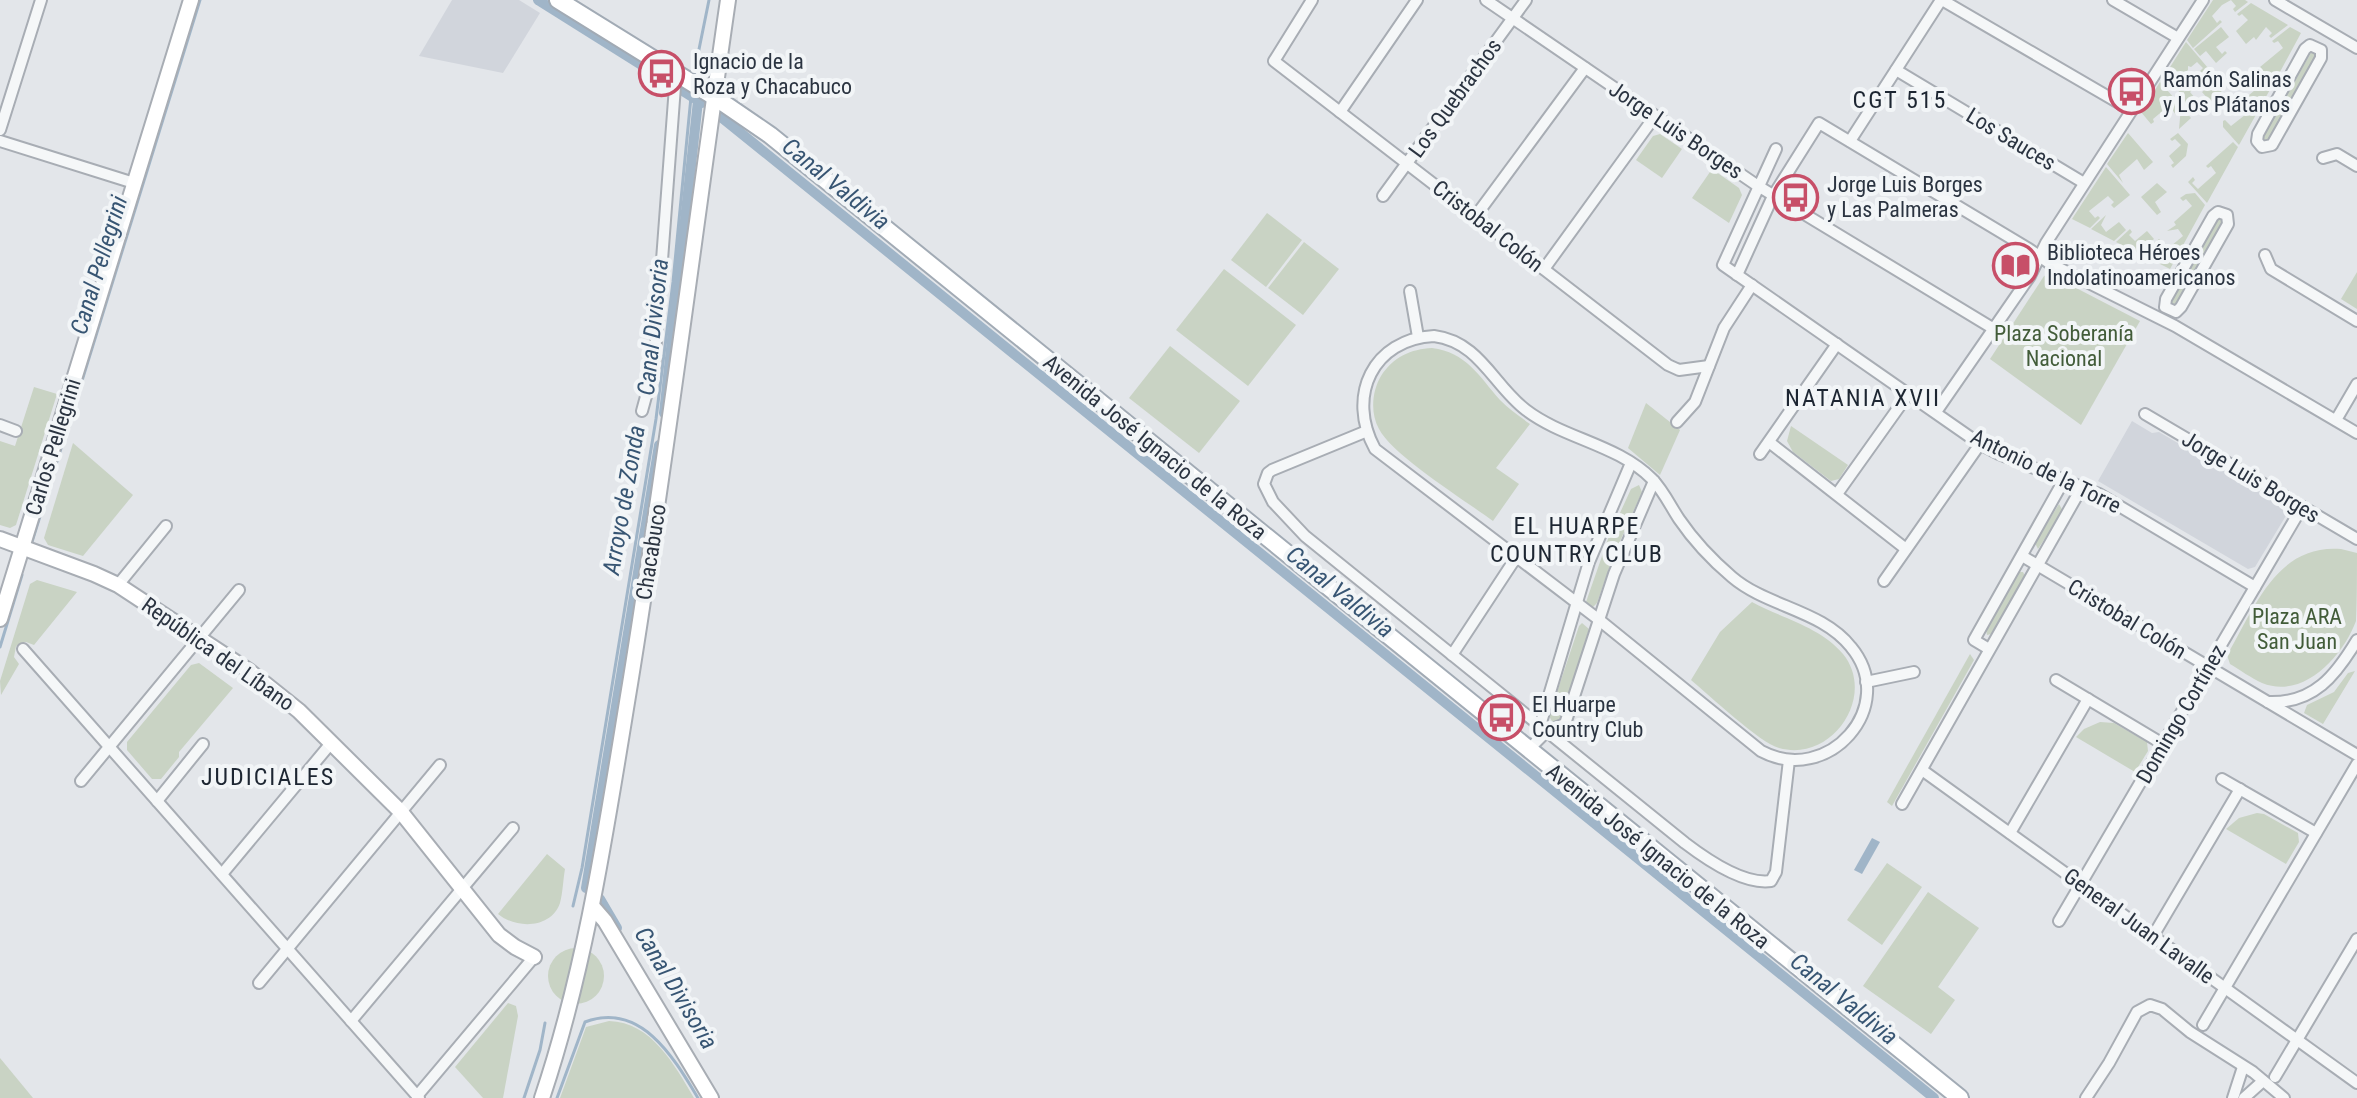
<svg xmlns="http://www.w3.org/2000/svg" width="2357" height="1098" font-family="'Roboto Condensed',sans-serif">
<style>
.built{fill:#d1d5dc}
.green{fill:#c9d3c4}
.water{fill:#a0b5c8}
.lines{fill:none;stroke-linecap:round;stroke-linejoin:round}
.stream{stroke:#a0b5c8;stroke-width:3}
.canal{stroke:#a0b5c8;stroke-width:10}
.street-casing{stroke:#a8adb4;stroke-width:14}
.secondary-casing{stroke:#a8adb4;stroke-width:18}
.primary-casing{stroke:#a2abb5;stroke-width:20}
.street{stroke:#f5f7f8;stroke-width:10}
.secondary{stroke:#fff;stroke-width:14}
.primary{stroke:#fff;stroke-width:16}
.labels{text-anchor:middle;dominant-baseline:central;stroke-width:8;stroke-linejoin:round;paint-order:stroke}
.poi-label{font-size:22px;fill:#2b3441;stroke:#f2f5f7;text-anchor:start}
.street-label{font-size:22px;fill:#2b3441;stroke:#f2f5f7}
.park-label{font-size:22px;fill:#425c39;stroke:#f2f5f7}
.neighbourhood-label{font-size:24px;letter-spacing:2px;fill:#1d2632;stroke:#f2f5f7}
.water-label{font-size:24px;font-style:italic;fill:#375573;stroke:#f2f5f7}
</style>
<rect width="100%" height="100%" fill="#e3e6ea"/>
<!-- built -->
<g class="built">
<path d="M452 0H519L540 13 503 73 419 56Z"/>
<path d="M2132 421 2152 433 2159 432 2285 506 2287 514 2255 567 2248 569 2098 481Z"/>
</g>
<!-- green -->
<g class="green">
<path d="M2213 0H2245L2248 2 2235 12 2233 9 2236 6 2231 0 2222 5 2212 16 2217 23 2220 20 2222 22 2193 48 2187 40Z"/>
<path d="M2251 3 2288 25 2271 38 2269 36 2272 33 2266 27 2256 40 2254 37 2246 44 2236 31 2248 20 2242 14 2239 16 2237 14Z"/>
<path d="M2221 27 2229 37 2216 47 2222 54 2225 51 2227 53 2216 63 2206 51 2200 56 2194 49Z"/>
<path d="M2290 27 2301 33 2274 83 2260 67 2283 48 2278 41 2274 43 2272 41Z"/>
<path d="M2186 42 2208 68 2202 73 2200 71 2203 68 2197 62 2191 67 2188 66V70L2178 78 2184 84 2187 82 2193 89 2190 92 2195 98 2183 109 2191 118 2179 129 2182 95 2185 91 2181 94 2165 75Z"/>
<path d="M2312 51 2317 55 2269 141 2265 142 2263 136Z"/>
<path d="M2210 70 2225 88 2207 105 2205 102 2208 99 2202 92 2214 82 2209 75 2206 78 2204 76Z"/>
<path d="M2267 80 2272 86 2239 145 2223 127V121L2225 120 2231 126 2250 111 2242 101Z"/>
<path d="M2160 82 2175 99 2180 95 2179 112 2176 115 2171 108 2167 111 2165 109 2153 119 2154 122 2151 124 2141 112Z"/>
<path d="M2128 133 2153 162 2144 170 2137 159 2119 175 2123 183 2107 164Z"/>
<path d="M2178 133 2188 144 2186 156 2173 168 2171 165 2174 163 2169 156 2181 145 2175 139 2172 141 2170 139Z"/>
<path d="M1660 134 1682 149 1662 178 1636 160 1653 136Z"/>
<path d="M2233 142 2238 147 2207 203 2188 182 2193 177 2195 180 2192 183 2198 189 2216 173 2211 166 2208 168 2206 166Z"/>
<path d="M2106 167 2130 195 2114 208 2111 205 2114 202 2108 196 2089 211 2095 218 2098 216 2100 218 2090 228 2072 219Z"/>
<path d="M1712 169 1739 188 1742 195 1729 223 1692 198Z"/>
<path d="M2157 183 2167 192 2155 202 2161 212 2157 215 2141 197Z"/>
<path d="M2195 193 2205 205 2170 269 2140 254 2159 239 2162 242 2159 245 2165 251 2183 236 2178 229 2167 231 2176 225 2174 222 2192 206 2186 199 2183 201 2180 198 2186 194Z"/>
<path d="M1267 213 1302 240 1266 287 1231 260Z"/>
<path d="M2106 215 2101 225 2106 232 2119 222 2126 230 2114 241 2091 229Z"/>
<path d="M2220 216 2224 221 2174 308 2169 302Z"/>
<path d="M2130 229 2132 232 2129 235 2135 241 2147 231 2154 239 2138 253 2116 242Z"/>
<path d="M1304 242 1339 269 1303 315 1268 288Z"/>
<path d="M1224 269 1296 325 1248 386 1176 330Z"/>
<path d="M2357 272V309L2341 299Z"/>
<path d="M2049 274 2140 321 2081 425 1990 359 2044 276Z"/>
<path d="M1170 346 1240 401 1199 453 1129 398Z"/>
<path d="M1432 348C1466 352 1479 376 1500 400 1509 409 1519 416 1530 424L1496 468 1519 484 1493 521C1466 501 1392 455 1379 429 1370 413 1372 391 1381 376 1393 357 1411 349 1432 348Z"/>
<path d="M34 387 57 394 16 525 10 528 0 525V441L15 446Z"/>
<path d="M1646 403 1680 430 1660 475 1628 448Z"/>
<path d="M1791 426 1848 465 1839 479 1831 481 1793 452 1787 441Z"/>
<path d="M73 443 133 495 83 556 48 545 44 538Z"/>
<path d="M1639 485 1642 492 1613 557 1597 603 1592 608 1586 602 1608 539 1631 489Z"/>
<path d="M2059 504 2063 511 2038 549 2035 543Z"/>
<path d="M2341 549 2357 553C2357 571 2357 606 2356 621 2343 656 2304 700 2262 683 2251 678 2240 670 2230 664L2227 655C2255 608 2276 544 2341 549Z"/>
<path d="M2019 572H2023L2025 576 1991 634 1987 635 1986 630Z"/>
<path d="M37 580 77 592 34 645 26 642 16 646 14 657 19 664 1 695 0 681 30 584Z"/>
<path d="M1752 602C1781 618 1821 627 1843 654 1877 696 1832 763 1779 748 1760 743 1709 695 1691 680L1720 632Z"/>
<path d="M1582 623 1589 629 1561 720 1553 723 1549 716 1579 626Z"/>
<path d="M1970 654 1974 660 1892 806 1887 802Z"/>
<path d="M199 663 233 688 179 752V757L161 779H152L127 750V742L191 665Z"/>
<path d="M2355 671 2323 724 2304 713 2307 705 2334 692 2348 673Z"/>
<path d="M2100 722 2114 723 2147 742 2148 751 2135 772 2076 737 2084 729Z"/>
<path d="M2257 813 2264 814 2298 833 2299 842 2286 864 2226 829 2239 818Z"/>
<path d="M547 854 565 869C563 880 563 892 560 903 551 929 516 929 498 914Z"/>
<path d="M1887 863 1922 887 1882 945 1847 920Z"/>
<path d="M1928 892 1979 928 1938 987 1955 1000 1931 1034 1863 986Z"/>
<circle cx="576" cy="976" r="28"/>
<path d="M508 1003 516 1006 518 1016 503 1098H483L455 1067Z"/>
<path d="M609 1021C652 1022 675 1066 694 1098H560L586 1027Z"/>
<path d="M0 1058 33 1098H0Z"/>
</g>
<!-- water -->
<path class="water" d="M1872 838 1880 842 1862 874 1854 870Z"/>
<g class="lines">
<!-- stream -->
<g class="stream">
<path d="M694 74 709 0"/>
<path d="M32 542 200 0"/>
<path d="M0 647 22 575"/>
<path d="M573 906 582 868 656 419 673 282 691 97"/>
<path d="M524 1098 540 1050 545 1023"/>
<path d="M557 1098 585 1022C641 1001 674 1058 698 1098"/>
</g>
<!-- canal -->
<g class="canal">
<path d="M538 0 702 103"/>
<path d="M721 117 1934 1098"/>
<path d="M664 413 698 101"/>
<path d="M586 888 659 445"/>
<path d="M600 899 617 928"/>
</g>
<defs>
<g id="street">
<path d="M1312 0 1274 61 1668 365 1679 370 1709 366"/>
<path d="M1486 0 1758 186 1994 329"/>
<path d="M1942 0 2131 110"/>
<path d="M2113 0 2178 38"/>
<path d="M2275 0 2357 48"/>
<path d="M2310 45 2321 50V58L2272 145 2262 147 2257 141 2258 134 2305 49Z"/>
<path d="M1896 70 2084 183"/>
<path d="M1340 112 1417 0"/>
<path d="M0 130 41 0"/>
<path d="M0 141 134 183"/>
<path d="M1850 141 1941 0"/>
<path d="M1776 149 1723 265 1980 444 1999 454 2099 494 2255 587"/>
<path d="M2323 158 2337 154 2357 166"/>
<path d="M1383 196 1526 0"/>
<path d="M2218 212 2227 215 2228 224 2181 307 2176 312 2165 307 2166 299 2213 216Z"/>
<path d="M1475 217 1585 68"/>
<path d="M2265 255 2271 269 2357 321"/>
<path d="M1544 269 1655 116"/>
<path d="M1737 275 1773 196 1819 123 2029 249 2049 263 2175 326 2357 433"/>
<path d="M1410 291 1418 337"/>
<path d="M1434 336C1480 342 1493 385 1526 410 1564 439 1617 444 1652 479 1663 490 1671 507 1679 519 1694 541 1712 560 1732 577 1767 607 1822 610 1851 647 1900 706 1828 787 1761 751L1598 619 1375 449C1346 396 1373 339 1434 336Z"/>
<path d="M642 411 654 367 676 73"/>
<path d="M1936 412 2030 276 2046 243 2203 0"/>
<path d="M2145 414 2357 539"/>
<path d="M2336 420 2357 384"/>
<path d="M1677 422 1695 402 1724 328 1752 285"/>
<path d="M0 425 16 431"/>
<path d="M1367 431 1272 470 1268 473 1264 484 1273 502 1305 536 1685 843C1706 859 1744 885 1771 881L1776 872 1789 760"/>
<path d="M1769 442 1906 549"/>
<path d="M1760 454 1837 344"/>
<path d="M1837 494 1909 393"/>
<path d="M2022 556 2357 755"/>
<path d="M1884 581 1980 444"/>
<path d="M118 585 166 526"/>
<path d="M23 649 419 1098"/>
<path d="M1989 649 1974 640 2064 480"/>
<path d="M1452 655 1517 556"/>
<path d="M2056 680 2163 744"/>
<path d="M1866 682 1914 672"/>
<path d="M2268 702C2314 704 2336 675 2357 640"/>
<path d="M1539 729 1589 562 1631 463"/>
<path d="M1528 750 1547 731 1565 724 1614 574 1654 481"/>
<path d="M1922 770 2357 1083"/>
<path d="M2222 779 2316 833"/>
<path d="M81 781 239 590"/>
<path d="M157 801 203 744"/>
<path d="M1902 804 2082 487"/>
<path d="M2010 833 2088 699"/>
<path d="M222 874 332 742"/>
<path d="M2059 921 2302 507"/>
<path d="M2153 936 2240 789"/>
<path d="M259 983 440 765"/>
<path d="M351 1021 513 828"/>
<path d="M2203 1025 2357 764"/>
<path d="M2275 1077 2357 939"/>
<path d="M417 1096 534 957"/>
<path d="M2086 1098 2109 1063 2137 1012 2150 1005 2162 1009 2190 1032 2253 1072 2284 1098"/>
<path d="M2233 1098 2243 1067"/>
<path d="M2244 1098 2263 1081"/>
</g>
<g id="secondary">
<path d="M0 539 94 574 118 585 249 671 299 711 401 812 499 935 515 947 534 957"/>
<path d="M0 619 191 0"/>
<path d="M592 906 605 921 711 1098"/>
<path d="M542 1098C587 964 607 823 630 684 667 456 695 228 728 0"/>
</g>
<path id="primary" d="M558 0 713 96 770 135 1960 1098"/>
</defs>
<!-- street casing -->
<use href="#street" class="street-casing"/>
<!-- secondary casing -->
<use href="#secondary" class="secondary-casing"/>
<!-- primary casing -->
<use href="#primary" class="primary-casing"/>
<!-- street -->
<use href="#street" class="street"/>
<!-- secondary -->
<use href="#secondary" class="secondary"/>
<!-- primary -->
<use href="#primary" class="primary"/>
</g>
<!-- icons -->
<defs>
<symbol id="bus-ring" viewBox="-11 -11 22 22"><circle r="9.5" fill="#f2f5f7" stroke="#c74f68" stroke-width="1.5"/><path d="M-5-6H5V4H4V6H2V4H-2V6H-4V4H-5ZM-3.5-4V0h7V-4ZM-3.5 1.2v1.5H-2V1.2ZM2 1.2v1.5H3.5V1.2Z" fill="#c74f68"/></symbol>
<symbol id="library-ring" viewBox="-11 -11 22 22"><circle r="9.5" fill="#f2f5f7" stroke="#c74f68" stroke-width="1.5"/><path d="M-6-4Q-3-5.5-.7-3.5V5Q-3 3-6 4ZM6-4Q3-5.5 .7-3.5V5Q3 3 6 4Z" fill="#c74f68"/></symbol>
</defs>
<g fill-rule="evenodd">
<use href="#bus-ring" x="636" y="48" width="51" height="51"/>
<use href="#bus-ring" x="2106" y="66" width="51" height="51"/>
<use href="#bus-ring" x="1770" y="172" width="51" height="51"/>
<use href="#library-ring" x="1990" y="240" width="51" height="51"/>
<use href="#bus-ring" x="1476" y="692" width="51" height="51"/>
</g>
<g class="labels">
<!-- poi labels -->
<g class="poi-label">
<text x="693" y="61">Ignacio de la<tspan x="693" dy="25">Roza y Chacabuco</tspan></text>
<text x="2163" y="79">Ramón Salinas<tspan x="2163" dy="25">y Los Plátanos</tspan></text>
<text x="1827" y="184">Jorge Luis Borges<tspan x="1827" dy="25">y Las Palmeras</tspan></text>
<text x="2047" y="252">Biblioteca Héroes<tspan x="2047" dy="25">Indolatinoamericanos</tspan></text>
<text x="1532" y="704">El Huarpe<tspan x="1532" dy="25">Country Club</tspan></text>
</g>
<!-- street labels -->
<g class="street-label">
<text transform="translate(1455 98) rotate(-54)">Los Quebrachos</text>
<text transform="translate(1676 130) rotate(34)">Jorge Luis Borges</text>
<text transform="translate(2011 139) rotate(31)">Los Sauces</text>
<text transform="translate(1488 226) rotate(38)">Cristobal Colón</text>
<text transform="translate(53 447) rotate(-73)">Carlos Pellegrini</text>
<text transform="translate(1155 447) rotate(39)">Avenida José Ignacio de la Roza</text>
<text transform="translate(2046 471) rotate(26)">Antonio de la Torre</text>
<text transform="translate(2251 477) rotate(31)">Jorge Luis Borges</text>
<text transform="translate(651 552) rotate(-81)">Chacabuco</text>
<text transform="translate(2127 619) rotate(31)">Cristobal Colón</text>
<text transform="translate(218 654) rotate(35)">República del Líbano</text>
<text transform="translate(2181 714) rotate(-60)">Domingo Cortínez</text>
<text transform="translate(1658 856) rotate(39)">Avenida José Ignacio de la Roza</text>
<text transform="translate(2139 926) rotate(36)">General Juan Lavalle</text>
</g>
<!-- park labels -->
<g class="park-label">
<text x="2064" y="333">Plaza Soberanía<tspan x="2064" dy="25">Nacional</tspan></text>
<text x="2297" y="616">Plaza ARA<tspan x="2297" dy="25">San Juan</tspan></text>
</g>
<!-- neighbourhood labels -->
<g class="neighbourhood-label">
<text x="1900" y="100">CGT 515</text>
<text x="1863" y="398">NATANIA XVII</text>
<text x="1577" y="526">EL HUARPE<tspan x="1577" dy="28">COUNTRY CLUB</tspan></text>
<text x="268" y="777">JUDICIALES</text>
</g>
<!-- water labels -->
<g class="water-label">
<text transform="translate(836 184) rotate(39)">Canal Valdivia</text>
<text transform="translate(99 265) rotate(-73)">Canal Pellegrini</text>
<text transform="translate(653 327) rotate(-84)">Canal Divisoria</text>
<text transform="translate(624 500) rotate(-80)">Arroyo de Zonda</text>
<text transform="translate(1340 592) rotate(39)">Canal Valdivia</text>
<text transform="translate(676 988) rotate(59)">Canal Divisoria</text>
<text transform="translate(1844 999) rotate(39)">Canal Valdivia</text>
</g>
</g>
</svg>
